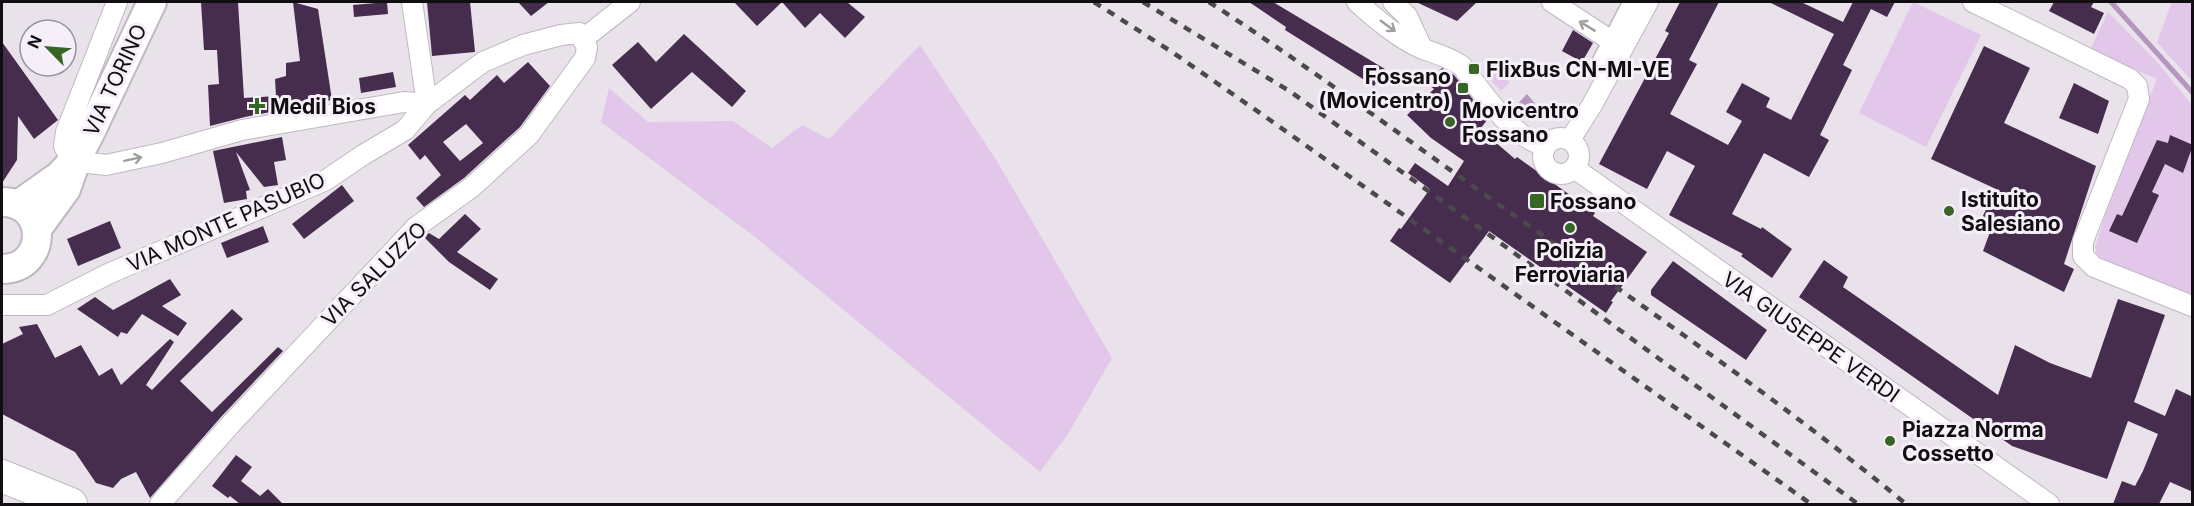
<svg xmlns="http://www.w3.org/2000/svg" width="2194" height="506" font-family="Inter,sans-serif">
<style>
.green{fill:#e2c7eb}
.water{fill:#b496be}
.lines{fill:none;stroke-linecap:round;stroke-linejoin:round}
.stream{stroke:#b496be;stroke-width:5}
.building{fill:#462d4e;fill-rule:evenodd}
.pedestrian-casing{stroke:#bfb8c1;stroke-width:18}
.minor-casing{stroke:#bfb8c1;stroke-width:22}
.secondary-casing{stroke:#bfb8c1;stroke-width:32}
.primary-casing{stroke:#bfb8c1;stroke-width:34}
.pedestrian{stroke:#fff;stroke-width:15}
.minor{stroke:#fff;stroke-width:20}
.secondary{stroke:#fff;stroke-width:28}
.primary{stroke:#fff;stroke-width:32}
.rail{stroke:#4c494d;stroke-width:4.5;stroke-dasharray:8 8;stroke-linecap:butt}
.oneway{stroke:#9f9fa0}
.poi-dot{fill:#376524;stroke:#f6eff9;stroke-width:2}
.labels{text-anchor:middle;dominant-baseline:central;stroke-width:6;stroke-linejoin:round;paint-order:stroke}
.poi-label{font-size:21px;font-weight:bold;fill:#100e11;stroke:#f6eff9;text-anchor:start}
.street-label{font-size:21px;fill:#100e11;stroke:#f6eff9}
</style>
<rect width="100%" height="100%" fill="#e9e2eb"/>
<!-- green -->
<g class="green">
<path d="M1913 2 1981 35 1926 147 1859 113Z"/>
<path d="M2172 2H2192V81L2157 42Z"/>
<path d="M2108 12 2157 62 2192 105V298L2098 258 2095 247 2119 172 2157 79 2090 50Z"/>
<path d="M920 45 997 161 1112 358 1068 434 1040 472 755 237 601 122 609 88 648 122 733 121 772 148 802 125 829 139Z"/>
<path d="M1497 69 1510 82 1501 91 1488 77Z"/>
</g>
<!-- water -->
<path class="water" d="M1527 94 1537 106 1525 117 1515 107Z"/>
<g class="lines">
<!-- stream -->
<path class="stream" d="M2111 2 2192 92"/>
</g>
<!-- building -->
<g class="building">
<path d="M201 2H238L244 98 276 96 275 79 286 76V63L300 61 293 2 318 9 332 100 245 117 210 126 208 85 219 84 217 50H204Z"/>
<path d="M387 2 388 14 354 17 353 5Z"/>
<path d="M427 2H470L475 52 432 56Z"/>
<path d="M518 2H549L531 16Z"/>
<path d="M734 2H847L865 17 845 38 820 13 805 28 782 2 757 26Z"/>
<path d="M1249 2H1273L1385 69 1374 86 1285 30 1286 27Z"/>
<path d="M1416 2H1477L1457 21Z"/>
<path d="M1680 2H1719L1689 60 1697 64 1670 114 1728 145 1742 121 1726 112 1742 83 1770 98 1766 107 1791 120 1834 34 1769 2H1801L1843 22 1853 2H1895L1887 17 1871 9 1843 65 1852 70 1820 135 1829 140 1809 177 1764 153 1732 214 1761 229 1762 227 1792 249 1772 278 1741 256 1743 254 1669 215 1695 166 1667 151 1647 189 1599 164 1669 33 1665 31Z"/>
<path d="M2054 2H2094L2091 7 2104 13 2094 34 2049 11Z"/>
<path d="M1573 30 1593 43 1582 62 1562 51Z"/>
<path d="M684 34 746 91 732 107 692 72 651 109 612 65 638 42 656 62Z"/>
<path d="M2 42 58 120 34 139 18 116 17 160 2 183Z"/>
<path d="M1984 46 2030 68 2004 123 2096 166 2064 264 2074 269 2064 292 1983 251 1990 232 1978 226 1996 189 1931 159Z"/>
<path d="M528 62 550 86 520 127 464 178 424 207 416 198 441 175 425 155 420 160 408 145 465 95 470 100 497 75 504 83ZM466 124 483 143 460 161 443 142Z"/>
<path d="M1442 68 1454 75 1488 119 1480 129 1515 159 1517 157 1595 213 1593 216 1647 252 1611 301 1613 302 1606 313 1489 231 1450 283 1390 241 1399 228 1401 229 1430 189 1408 173 1415 163 1448 186 1464 161 1431 138 1407 115 1434 89 1427 83Z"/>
<path d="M393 72 396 87 361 93 359 78Z"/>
<path d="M2074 83 2109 101 2098 134 2059 118Z"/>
<path d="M2170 135 2193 145 2183 173 2165 164 2152 192 2159 195 2137 243 2109 231 2117 214 2122 216 2157 140 2168 143Z"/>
<path d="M282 137 286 160 274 162 278 185 264 187 236 152 250 190 246 191 247 199 224 203 213 151Z"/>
<path d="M342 185 354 201 304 239 292 224Z"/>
<path d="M465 214 481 229 457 252 498 279 490 290 449 262 424 237 429 233 439 239Z"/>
<path d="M110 221 121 248 78 266 67 239Z"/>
<path d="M263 226 269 242 227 258 221 243Z"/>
<path d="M1824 260 1848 277 1843 287 1998 395 2015 345 2050 363 2091 378 2118 299 2165 315 2134 402 2165 416 2176 389 2193 397V492L2170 482 2159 504H2113L2122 481 2135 486 2143 471 2158 434 2128 421 2107 479 2012 446 1799 297Z"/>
<path d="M1673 261 1767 330 1746 360 1651 295V290Z"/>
<path d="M170 279 181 295 162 306 187 323 178 336 142 314 127 334 121 332 118 337 77 309 95 297 113 310Z"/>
<path d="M232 309 243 319 180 381 212 412 278 347 283 351 221 417 150 498 136 472 121 479 113 488 96 483 75 452 2 414V344L23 334 19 327 37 324 55 358 81 345 99 376 112 368 121 385 170 339 174 342 146 385 152 390Z"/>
<path d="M236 455 252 467 241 481 260 496 268 489 283 504H240L230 496 228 498 212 486Z"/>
</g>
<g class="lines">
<defs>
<path id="pedestrian" d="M1595 71 1631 2"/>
<g id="minor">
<path d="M117 2 66 132 64 146 67 152 89 163 106 165 162 153 242 130 404 102 427 104 412 2"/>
<path d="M1357 2C1376 19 1399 39 1423 49 1437 54 1449 57 1462 66 1481 90 1514 142 1546 145"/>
<path d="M1393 2 1407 16 1422 48"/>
<path d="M1552 2 1610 40 1625 44"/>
<path d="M1973 2 2130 79 2137 86 2139 99 2083 241V256L2094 267 2192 306"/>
<path d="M583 39 630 2"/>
<circle cx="1561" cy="156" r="18"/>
<path d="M1570 140 1592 105 1648 2"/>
<path d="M1574 168 2049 504"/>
<path d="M2 305H47L108 274 326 180 363 155 405 130 427 104 483 62 523 45 561 35 579 33 587 47 585 58 529 135 472 187 416 227 230 425 160 504"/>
</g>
<g id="secondary">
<path d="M2 202C49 202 48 269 2 269"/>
<path d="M18 205 59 176 73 161"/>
<path d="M37 229 66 189 77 158 90 133 152 2"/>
</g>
<path id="primary" d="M2 476 71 504"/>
</defs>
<!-- pedestrian casing -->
<use href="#pedestrian" class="pedestrian-casing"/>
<!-- minor casing -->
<use href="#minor" class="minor-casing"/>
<!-- secondary casing -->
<use href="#secondary" class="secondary-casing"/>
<!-- primary casing -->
<use href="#primary" class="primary-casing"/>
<!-- pedestrian -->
<use href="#pedestrian" class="pedestrian"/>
<!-- minor -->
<use href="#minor" class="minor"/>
<!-- secondary -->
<use href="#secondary" class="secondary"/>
<!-- primary -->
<use href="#primary" class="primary"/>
<!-- rail -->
<g class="rail">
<path d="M1094 2 1172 52 1270 120 1811 504"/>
<path d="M1143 2 1291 92 1506 247 1858 504"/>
<path d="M1209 2C1320 74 1426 154 1535 230 1661 319 1787 406 1906 504"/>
</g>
</g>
<!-- one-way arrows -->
<defs><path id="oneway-shaft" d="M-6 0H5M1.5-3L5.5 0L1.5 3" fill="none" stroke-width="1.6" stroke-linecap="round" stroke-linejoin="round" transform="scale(1.5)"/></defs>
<g class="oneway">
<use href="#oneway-shaft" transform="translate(1388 26) rotate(36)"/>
<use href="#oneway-shaft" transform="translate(1587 26) rotate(-149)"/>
<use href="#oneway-shaft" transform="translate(133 159) rotate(-12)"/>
</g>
<!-- markers -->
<g class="poi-dot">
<rect x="1468" y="63" width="12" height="12" rx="3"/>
<rect x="1457" y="82" width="12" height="12" rx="3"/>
<path d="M254 97h6v6h6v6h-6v6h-6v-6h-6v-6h6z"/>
<circle cx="1450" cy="122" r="6"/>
<rect x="1529" y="193" width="16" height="16" rx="3"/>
<circle cx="1949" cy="211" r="6"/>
<circle cx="1570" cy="228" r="6"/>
<circle cx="1890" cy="441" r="6"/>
</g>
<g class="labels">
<!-- poi labels -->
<g class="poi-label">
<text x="1486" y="69">FlixBus CN-MI-VE</text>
<text x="1451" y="76" text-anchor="end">Fossano<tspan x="1451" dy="24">(Movicentro)</tspan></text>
<text x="270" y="106">Medil Bios</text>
<text x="1462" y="110">Movicentro<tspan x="1462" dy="24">Fossano</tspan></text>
<text x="1961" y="199">Istituito<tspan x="1961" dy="24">Salesiano</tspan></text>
<text x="1550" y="201">Fossano</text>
<text x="1570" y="250" text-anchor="middle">Polizia<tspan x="1570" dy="24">Ferroviaria</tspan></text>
<text x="1902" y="429">Piazza Norma<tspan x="1902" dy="24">Cossetto</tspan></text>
</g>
<!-- street labels -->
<g class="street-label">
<text transform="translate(115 80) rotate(-65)">VIA TORINO</text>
<text transform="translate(226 222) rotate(-24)">VIA MONTE PASUBIO</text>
<text transform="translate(374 274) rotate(-45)">VIA SALUZZO</text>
<text transform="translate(1811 337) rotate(35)">VIA GIUSEPPE VERDI</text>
</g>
</g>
<!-- border -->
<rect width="2194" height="506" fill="none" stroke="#100e11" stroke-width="6"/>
<!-- north arrow -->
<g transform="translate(48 48) rotate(295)"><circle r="28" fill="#f6eff9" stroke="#9a959c" stroke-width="1.5"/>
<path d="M0-4.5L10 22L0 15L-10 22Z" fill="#376524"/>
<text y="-9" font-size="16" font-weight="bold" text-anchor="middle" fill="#100e11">N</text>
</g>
</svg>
